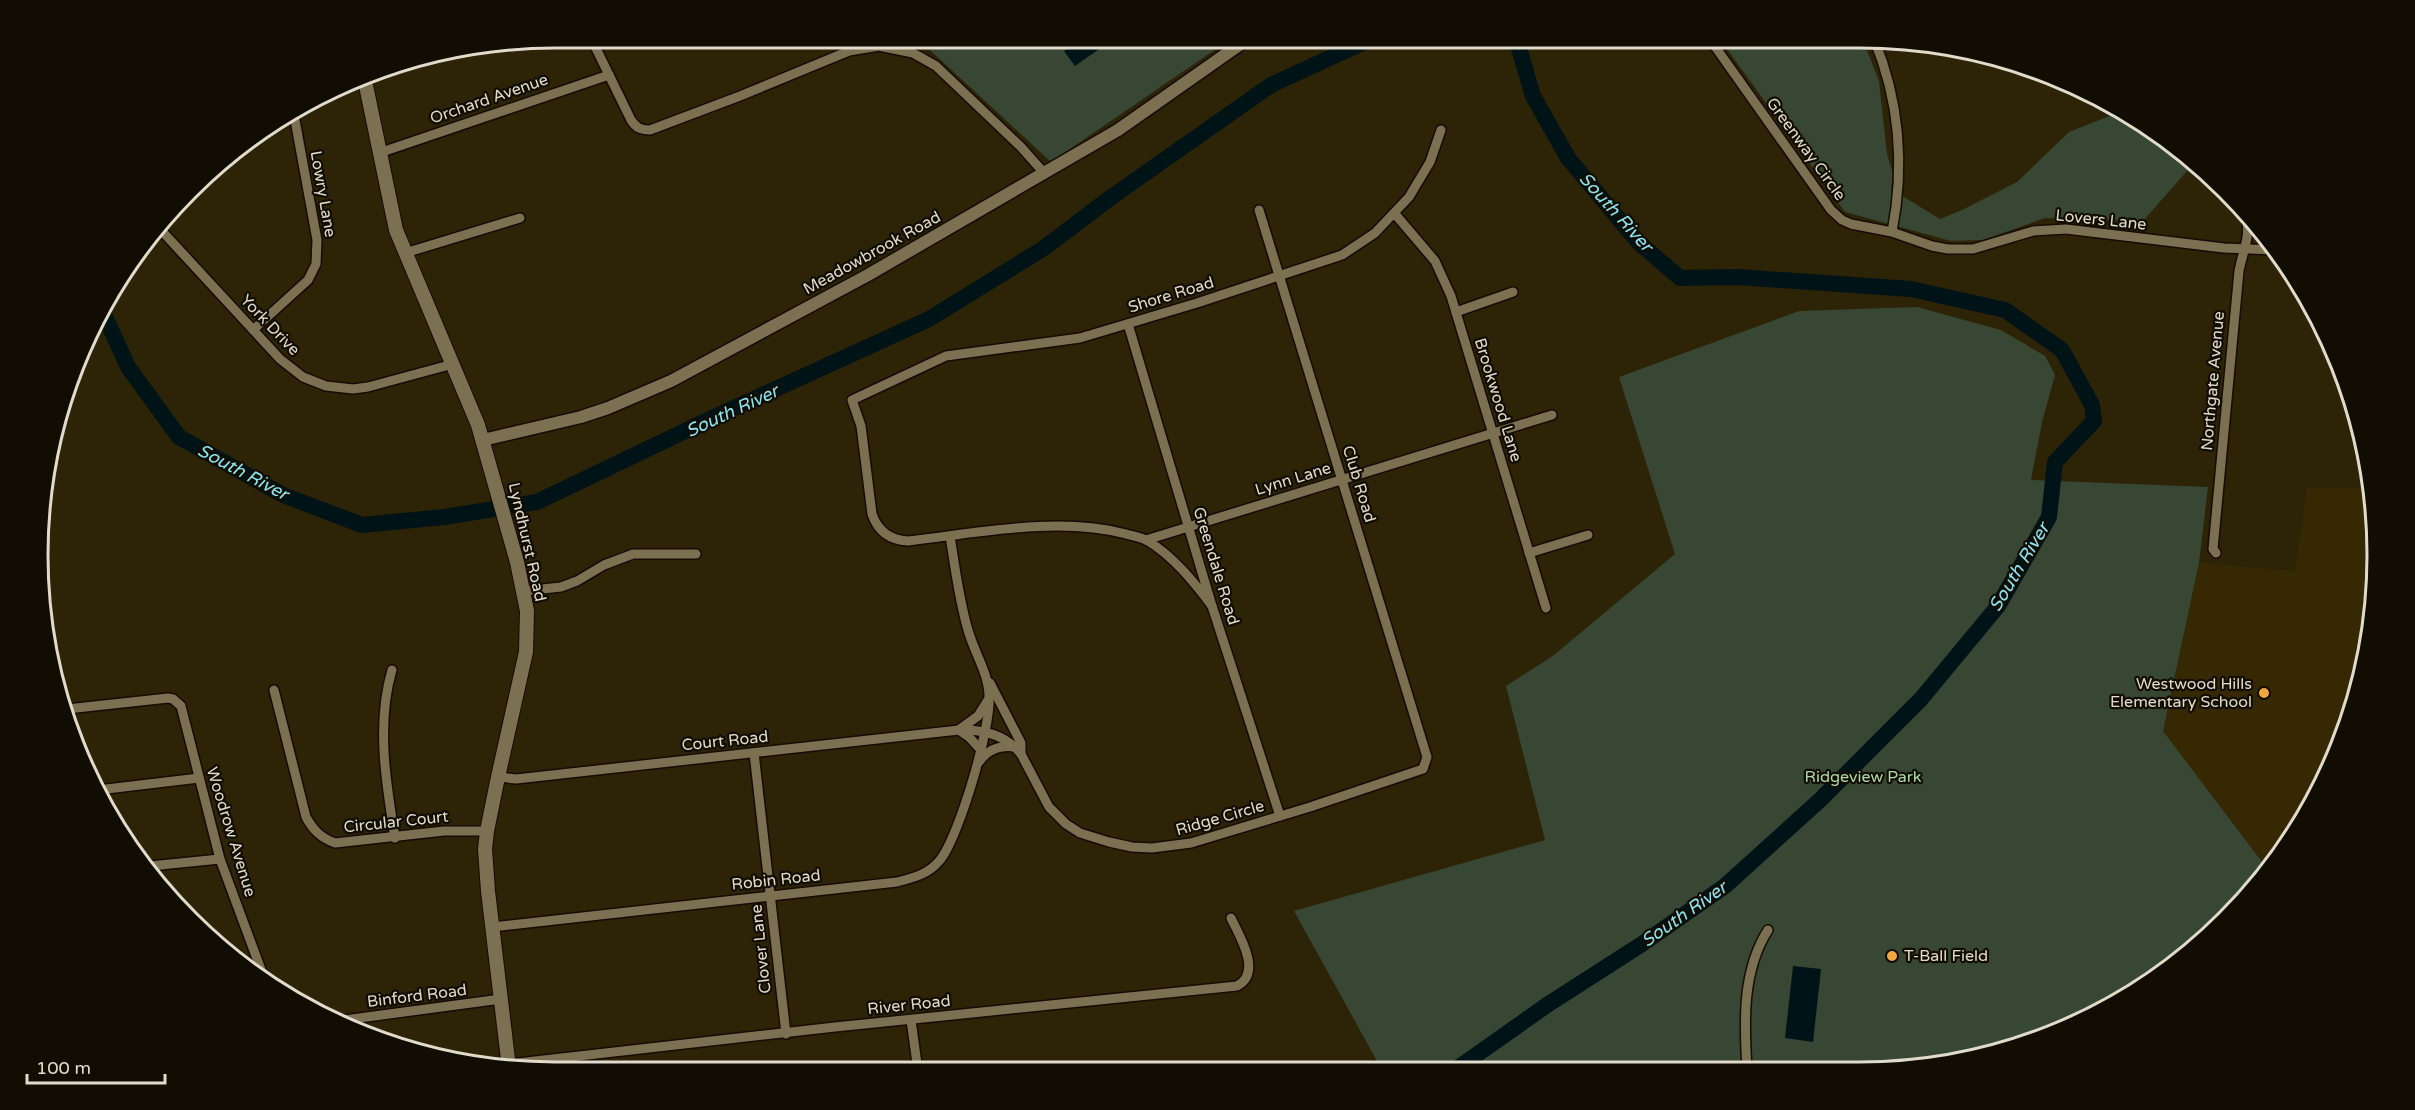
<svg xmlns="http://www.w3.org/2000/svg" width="2415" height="1110" font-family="'Varela Round',sans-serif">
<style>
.built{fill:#362803}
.green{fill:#374733}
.water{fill:#001317}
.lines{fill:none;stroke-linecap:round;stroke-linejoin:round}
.river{stroke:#001317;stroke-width:16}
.minor-casing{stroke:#160c00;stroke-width:12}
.tertiary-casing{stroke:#160c00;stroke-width:15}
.secondary-casing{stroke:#160c00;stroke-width:16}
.minor{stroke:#7c7053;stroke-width:9}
.tertiary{stroke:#7c7053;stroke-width:12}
.secondary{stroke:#7c7053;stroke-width:14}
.poi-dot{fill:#f1a640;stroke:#120d03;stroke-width:2}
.labels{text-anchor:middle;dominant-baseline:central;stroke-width:4.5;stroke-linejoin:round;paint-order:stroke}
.street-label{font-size:16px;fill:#e1dbcb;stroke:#120d03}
.poi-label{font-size:16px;fill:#e1dbcb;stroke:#120d03;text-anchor:end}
.park-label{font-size:16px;fill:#aedaa3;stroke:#120d03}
.water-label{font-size:18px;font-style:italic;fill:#8be5f3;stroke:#120d03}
.rim{fill:none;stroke:#e1dbcb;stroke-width:3}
</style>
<rect width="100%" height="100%" fill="#2d2307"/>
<!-- built -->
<path class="built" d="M2307 488H2371L2377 555 2368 656 2338 753 2269 871 2163 731 2199 563 2295 571Z"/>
<!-- green -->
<g class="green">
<path d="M864 38H1232L1051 162 930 50Z"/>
<path d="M1719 38H1862L1879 81 1887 154 1893 174 1891 189 1940 219 1962 210 2017 182 2069 132 2122 111 2147 125 2194 163 2143 221 2045 218 1983 240 1951 241 1845 212Z"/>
<path d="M1917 307 2001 330 2045 356 2055 375 2042 422 2031 480 2208 487 2199 563 2163 731 2269 871 2175 965 2058 1033 1928 1068 1382 1070 1294 911 1545 840 1506 686 1554 655 1675 554 1619 377 1799 311Z"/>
</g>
<!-- water -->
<g class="water">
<path d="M1083 38H1095L1102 47 1075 66 1064 51Z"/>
<path d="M1793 966 1821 969 1813 1042 1785 1038Z"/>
</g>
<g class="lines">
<!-- river -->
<g class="river">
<path d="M102 310 128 367 179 437 283 495 362 525 444 517 537 502 712 418 929 319 1044 248 1110 198 1271 85 1373 38"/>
<path d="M1455 1070 1547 1005 1642 944 1725 886 1820 800 1921 699 1998 606 2049 517 2055 462 2094 421 2092 405 2062 350 2005 310 1911 289 1737 277 1680 278 1638 242 1568 158 1533 96 1516 38"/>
</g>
<defs>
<g id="minor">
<path d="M591 38 631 120C636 128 641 130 650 130L740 96 849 51 879 46 913 53 936 66 1021 147 1045 174"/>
<path d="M849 38 855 49"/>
<path d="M1709 38 1831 210 1842 220 1851 224 1892 232 1932 246 1948 249H1973L2033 231 2066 229 2224 248 2276 250"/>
<path d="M1874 39C1900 102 1905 165 1892 232"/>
<path d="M379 153 609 75"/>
<path d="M1395 214 1435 261 1451 296 1546 608"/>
<path d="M161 230 280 359 303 377 326 386 353 389 368 387 453 364"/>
<path d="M405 253 520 218"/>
<path d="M1456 312 1513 292"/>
<path d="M1128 324 1212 606 1280 816"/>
<path d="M253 330 308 280 316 264 317 240 293 109"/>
<path d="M1146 540 1552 415"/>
<path d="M1529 553 1588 535"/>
<path d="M2216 553 2213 549 2239 271C2243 250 2252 235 2245 213"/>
<path d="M524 591 561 587 577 581 604 565 633 554H696"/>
<path d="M1212 606C1194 582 1174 557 1148 541 1142 537 1133 536 1126 534 1058 516 978 533 908 541 890 540 878 532 872 514L861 426 852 400 946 356 1080 338 1197 303 1342 255 1375 233 1409 197 1430 162 1441 130"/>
<path d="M392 670C376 724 386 783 395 838"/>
<path d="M990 683 1021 743V754"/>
<path d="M274 690 306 817C313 830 321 838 335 843L444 831H487"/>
<path d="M67 709 168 698 173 699 181 706 220 859 263 975"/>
<path d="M960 729 978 716 988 700"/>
<path d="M959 730 969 737 981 750"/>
<path d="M754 753 786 1034"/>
<path d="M979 762C988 749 1000 745 1015 747"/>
<path d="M498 777 516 779 959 730C983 729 1006 735 1021 754L1049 807 1066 824 1080 833 1109 842 1132 847 1152 848 1191 843 1310 807 1423 769 1427 757 1259 210"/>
<path d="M98 790 199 778"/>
<path d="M150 866 220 859"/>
<path d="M492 927 897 882C913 878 929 874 940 860 959 837 992 725 989 695 988 672 974 652 968 630 959 600 955 567 950 536"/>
<path d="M911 1020 918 1071"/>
<path d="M337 1021 501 999"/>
<path d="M508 1064 835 1027 1237 986C1263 973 1239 935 1231 918"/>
<path d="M1747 1069C1744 1022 1742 971 1768 930"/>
</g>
<path id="tertiary" d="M483 440 581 417 608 408 671 381 868 275 1118 130 1249 38"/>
<path id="secondary" d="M364 76 396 230 478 425 517 562 527 611 526 652 498 777 487 831 485 849 488 891 509 1068"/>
</defs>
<!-- minor casing -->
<use href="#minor" class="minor-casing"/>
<!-- tertiary casing -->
<use href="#tertiary" class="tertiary-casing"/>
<!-- secondary casing -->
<use href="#secondary" class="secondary-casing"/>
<!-- minor -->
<use href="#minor" class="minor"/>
<!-- tertiary -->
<use href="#tertiary" class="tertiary"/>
<!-- secondary -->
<use href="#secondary" class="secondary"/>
</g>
<!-- markers -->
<g class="poi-dot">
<circle cx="2264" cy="693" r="6"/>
<circle cx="1892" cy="956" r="6"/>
</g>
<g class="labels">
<!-- street labels -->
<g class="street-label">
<text transform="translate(489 99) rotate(-19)">Orchard Avenue</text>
<text transform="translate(1806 149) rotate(54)">Greenway Circle</text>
<text transform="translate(323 194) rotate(80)">Lowry Lane</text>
<text transform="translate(2101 220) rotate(6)">Lovers Lane</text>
<text transform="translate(872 253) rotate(-29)">Meadowbrook Road</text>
<text transform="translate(1171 295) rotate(-17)">Shore Road</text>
<text transform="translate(270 325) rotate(46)">York Drive</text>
<text transform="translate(2213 381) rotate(-85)">Northgate Avenue</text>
<text transform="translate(1498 400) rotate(73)">Brookwood Lane</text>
<text transform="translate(1293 479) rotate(-17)">Lynn Lane</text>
<text transform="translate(1359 484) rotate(73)">Club Road</text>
<text transform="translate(527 542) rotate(77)">Lyndhurst Road</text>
<text transform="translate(1216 566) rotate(73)">Greendale Road</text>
<text transform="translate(725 741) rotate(-6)">Court Road</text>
<text transform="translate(1220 818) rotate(-16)">Ridge Circle</text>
<text transform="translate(396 822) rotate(-6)">Circular Court</text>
<text transform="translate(231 832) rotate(73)">Woodrow Avenue</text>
<text transform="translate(776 880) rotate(-6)">Robin Road</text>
<text transform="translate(761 949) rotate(-96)">Clover Lane</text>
<text transform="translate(417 996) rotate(-7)">Binford Road</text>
<text transform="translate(909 1005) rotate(-6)">River Road</text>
</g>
<!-- poi labels -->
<g class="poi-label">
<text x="2252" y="684">Westwood Hills<tspan x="2252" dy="18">Elementary School</tspan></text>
<text x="1904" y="956" text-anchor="start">T-Ball Field</text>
</g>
<!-- park labels -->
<g class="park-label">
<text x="1863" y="777">Ridgeview Park</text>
</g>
<!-- water labels -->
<g class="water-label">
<text transform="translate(1616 212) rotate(48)">South River</text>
<text transform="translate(732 411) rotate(-25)">South River</text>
<text transform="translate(243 472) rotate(28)">South River</text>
<text transform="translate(2019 567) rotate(-59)">South River</text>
<text transform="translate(1684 914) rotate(-35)">South River</text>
</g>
</g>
<!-- crop -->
<path d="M0 0H2415V1110H0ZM555 48H1860A507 507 0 0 1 2367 555V555A507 507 0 0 1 1860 1062H555A507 507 0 0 1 48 555V555A507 507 0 0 1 555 48Z" fill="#120d03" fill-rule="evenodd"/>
<path class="rim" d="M555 48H1860A507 507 0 0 1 2367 555V555A507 507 0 0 1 1860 1062H555A507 507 0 0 1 48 555V555A507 507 0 0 1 555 48Z"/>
<!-- scale -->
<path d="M27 1074v9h138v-9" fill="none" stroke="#e1dbcb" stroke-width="3"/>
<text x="36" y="1074" font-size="18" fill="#e1dbcb" stroke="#120d03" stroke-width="4.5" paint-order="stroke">100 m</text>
</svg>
